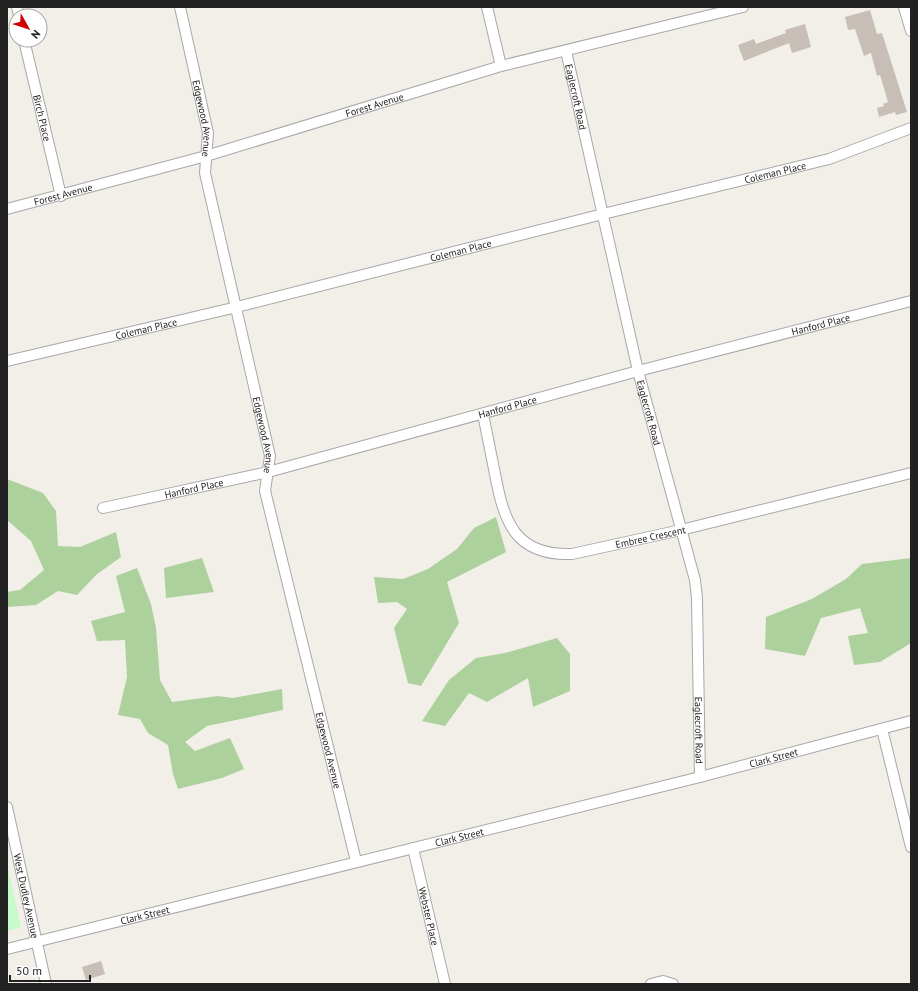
<svg xmlns="http://www.w3.org/2000/svg" width="918" height="991" font-family="'PT Sans',sans-serif">
<style>
.forest{fill:#add19d}
.park{fill:#c7facb}
.building{fill:#c7beb7}
.lines{fill:none;stroke-linecap:round;stroke-linejoin:round}
.street-casing{stroke:#a8a8a8;stroke-width:12}
.street{stroke:#fff;stroke-width:10}
.labels{text-anchor:middle;dominant-baseline:central;stroke-width:3.5;stroke-linejoin:round;paint-order:stroke}
.street-label{font-size:10px;fill:#212121;stroke:#fff}
</style>
<rect width="100%" height="100%" fill="#f2eee8"/>
<!-- forest -->
<g class="forest">
<path d="M7 479 43 493 56 511 58 546 80 547 116 532 121 557 96 575 77 595 58 591 36 605 7 607V592L20 590 44 570 31 541 7 520Z"/>
<path d="M496 517 506 552 447 582 459 623 421 686 408 683 394 628 407 609 397 602 378 603 374 577 403 579 428 569 457 549 474 528Z"/>
<path d="M202 558 214 592 166 598 164 568Z"/>
<path d="M911 558V643L880 662 854 665 848 636 868 633 860 608 821 618 805 656 765 649 766 617 812 599 846 579 862 564Z"/>
<path d="M137 568 151 604 156 628 160 680 172 702 218 696 233 698 282 689 283 710 207 726 185 742 195 751 230 738 244 769 222 778 178 789 173 774 168 745 148 733 140 719 118 715 127 677 125 640 97 641 91 621 125 612 116 576Z"/>
<path d="M557 638 570 654V691L533 707 528 678 487 702 469 693 445 726 422 721 449 680 476 658 505 653Z"/>
</g>
<!-- park -->
<path class="park" d="M7 864 21 927 7 931Z"/>
<!-- building -->
<g class="building">
<path d="M870 10 877 34 882 33 907 112 896 115 895 112 879 117 877 108 884 106 883 104 888 102 880 75 877 76 871 53 864 56 855 29 848 30 845 17Z"/>
<path d="M805 24 811 47 792 53 789 43 744 61 738 45 754 39 756 44 786 33 785 30Z"/>
<path d="M101 961 105 974 86 980 82 967Z"/>
</g>
<g class="lines">
<defs>
<g id="street">
<path d="M17 7 19 16"/>
<path id="s1" d="M180 7 208 133 205 173 270 456 265 491 356 861"/>
<path d="M487 7 501 66"/>
<path d="M904 7 911 31"/>
<path id="s2" d="M24 40 61 196"/>
<path id="s3" d="M566 51 638 371 695 580 697 598 700 777"/>
<path id="s4" d="M7 209 206 156 501 66 743 7"/>
<path id="s5" d="M7 361 237 307 603 214 829 159 911 128"/>
<path id="s6" d="M483 414C487 434 491 454 495 474 504 522 515 556 572 554L681 530 911 473"/>
<path id="s7" d="M103 508 268 472 638 371 911 301"/>
<path d="M882 729 911 847"/>
<path id="s8" d="M7 807 46 984"/>
<path id="s9" d="M413 848 445 984"/>
<path id="s10" d="M7 949 700 777 911 721"/>
<path d="M651 984 663 981 673 984"/>
</g>
</defs>
<!-- street casing -->
<use href="#street" class="street-casing"/>
<!-- street -->
<use href="#street" class="street"/>
</g>
<g class="labels">
<!-- street labels -->
<g class="street-label">
<text stroke="none"><textPath href="#s3" startOffset="47">Eaglecroft Road</textPath></text>
<text stroke="none"><textPath href="#s4" startOffset="382">Forest Avenue</textPath></text>
<text stroke="none"><textPath href="#s2" startOffset="80">Birch Place</textPath></text>
<text stroke="none"><textPath href="#s1" startOffset="114">Edgewood Avenue</textPath></text>
<text stroke="none"><textPath href="#s5" startOffset="791">Coleman Place</textPath></text>
<text stroke="none"><textPath href="#s4" startOffset="58">Forest Avenue</textPath></text>
<text stroke="none"><textPath href="#s5" startOffset="467">Coleman Place</textPath></text>
<text stroke="none"><textPath href="#s7" startOffset="741">Hanford Place</textPath></text>
<text stroke="none"><textPath href="#s5" startOffset="143">Coleman Place</textPath></text>
<text stroke="none"><textPath href="#s7" startOffset="417">Hanford Place</textPath></text>
<text stroke="none"><textPath href="#s3" startOffset="371">Eaglecroft Road</textPath></text>
<text stroke="none"><textPath href="#s1" startOffset="438">Edgewood Avenue</textPath></text>
<text stroke="none"><textPath href="#s7" startOffset="93">Hanford Place</textPath></text>
<text stroke="none"><textPath href="#s6" startOffset="267">Embree Crescent</textPath></text>
<text stroke="none"><textPath href="#s3" startOffset="695">Eaglecroft Road</textPath></text>
<text stroke="none"><textPath href="#s1" startOffset="762">Edgewood Avenue</textPath></text>
<text stroke="none"><textPath href="#s10" startOffset="790">Clark Street</textPath></text>
<text stroke="none"><textPath href="#s10" startOffset="466">Clark Street</textPath></text>
<text stroke="none"><textPath href="#s8" startOffset="91">West Dudley Avenue</textPath></text>
<text stroke="none"><textPath href="#s10" startOffset="142">Clark Street</textPath></text>
<text stroke="none"><textPath href="#s9" startOffset="70">Webster Place</textPath></text>
</g>
</g>
<!-- border -->
<rect width="918" height="991" fill="none" stroke="#212121" stroke-width="16"/>
<!-- north arrow -->
<g transform="translate(28 28) rotate(129)"><circle r="19" fill="#ffffff" stroke="#a6a6a6"/>
<path d="M0-3L7 15L0 10L-7 15Z" fill="#d30003"/>
<text y="-6" font-size="11" font-weight="bold" text-anchor="middle" fill="#212121">N</text>
</g>
<!-- scale -->
<path d="M10 975v6h80v-6" fill="none" stroke="#212121" stroke-width="2"/>
<text x="16" y="975" font-size="12" fill="#212121" stroke="#ffffff" stroke-width="3" paint-order="stroke">50 m</text>
</svg>
